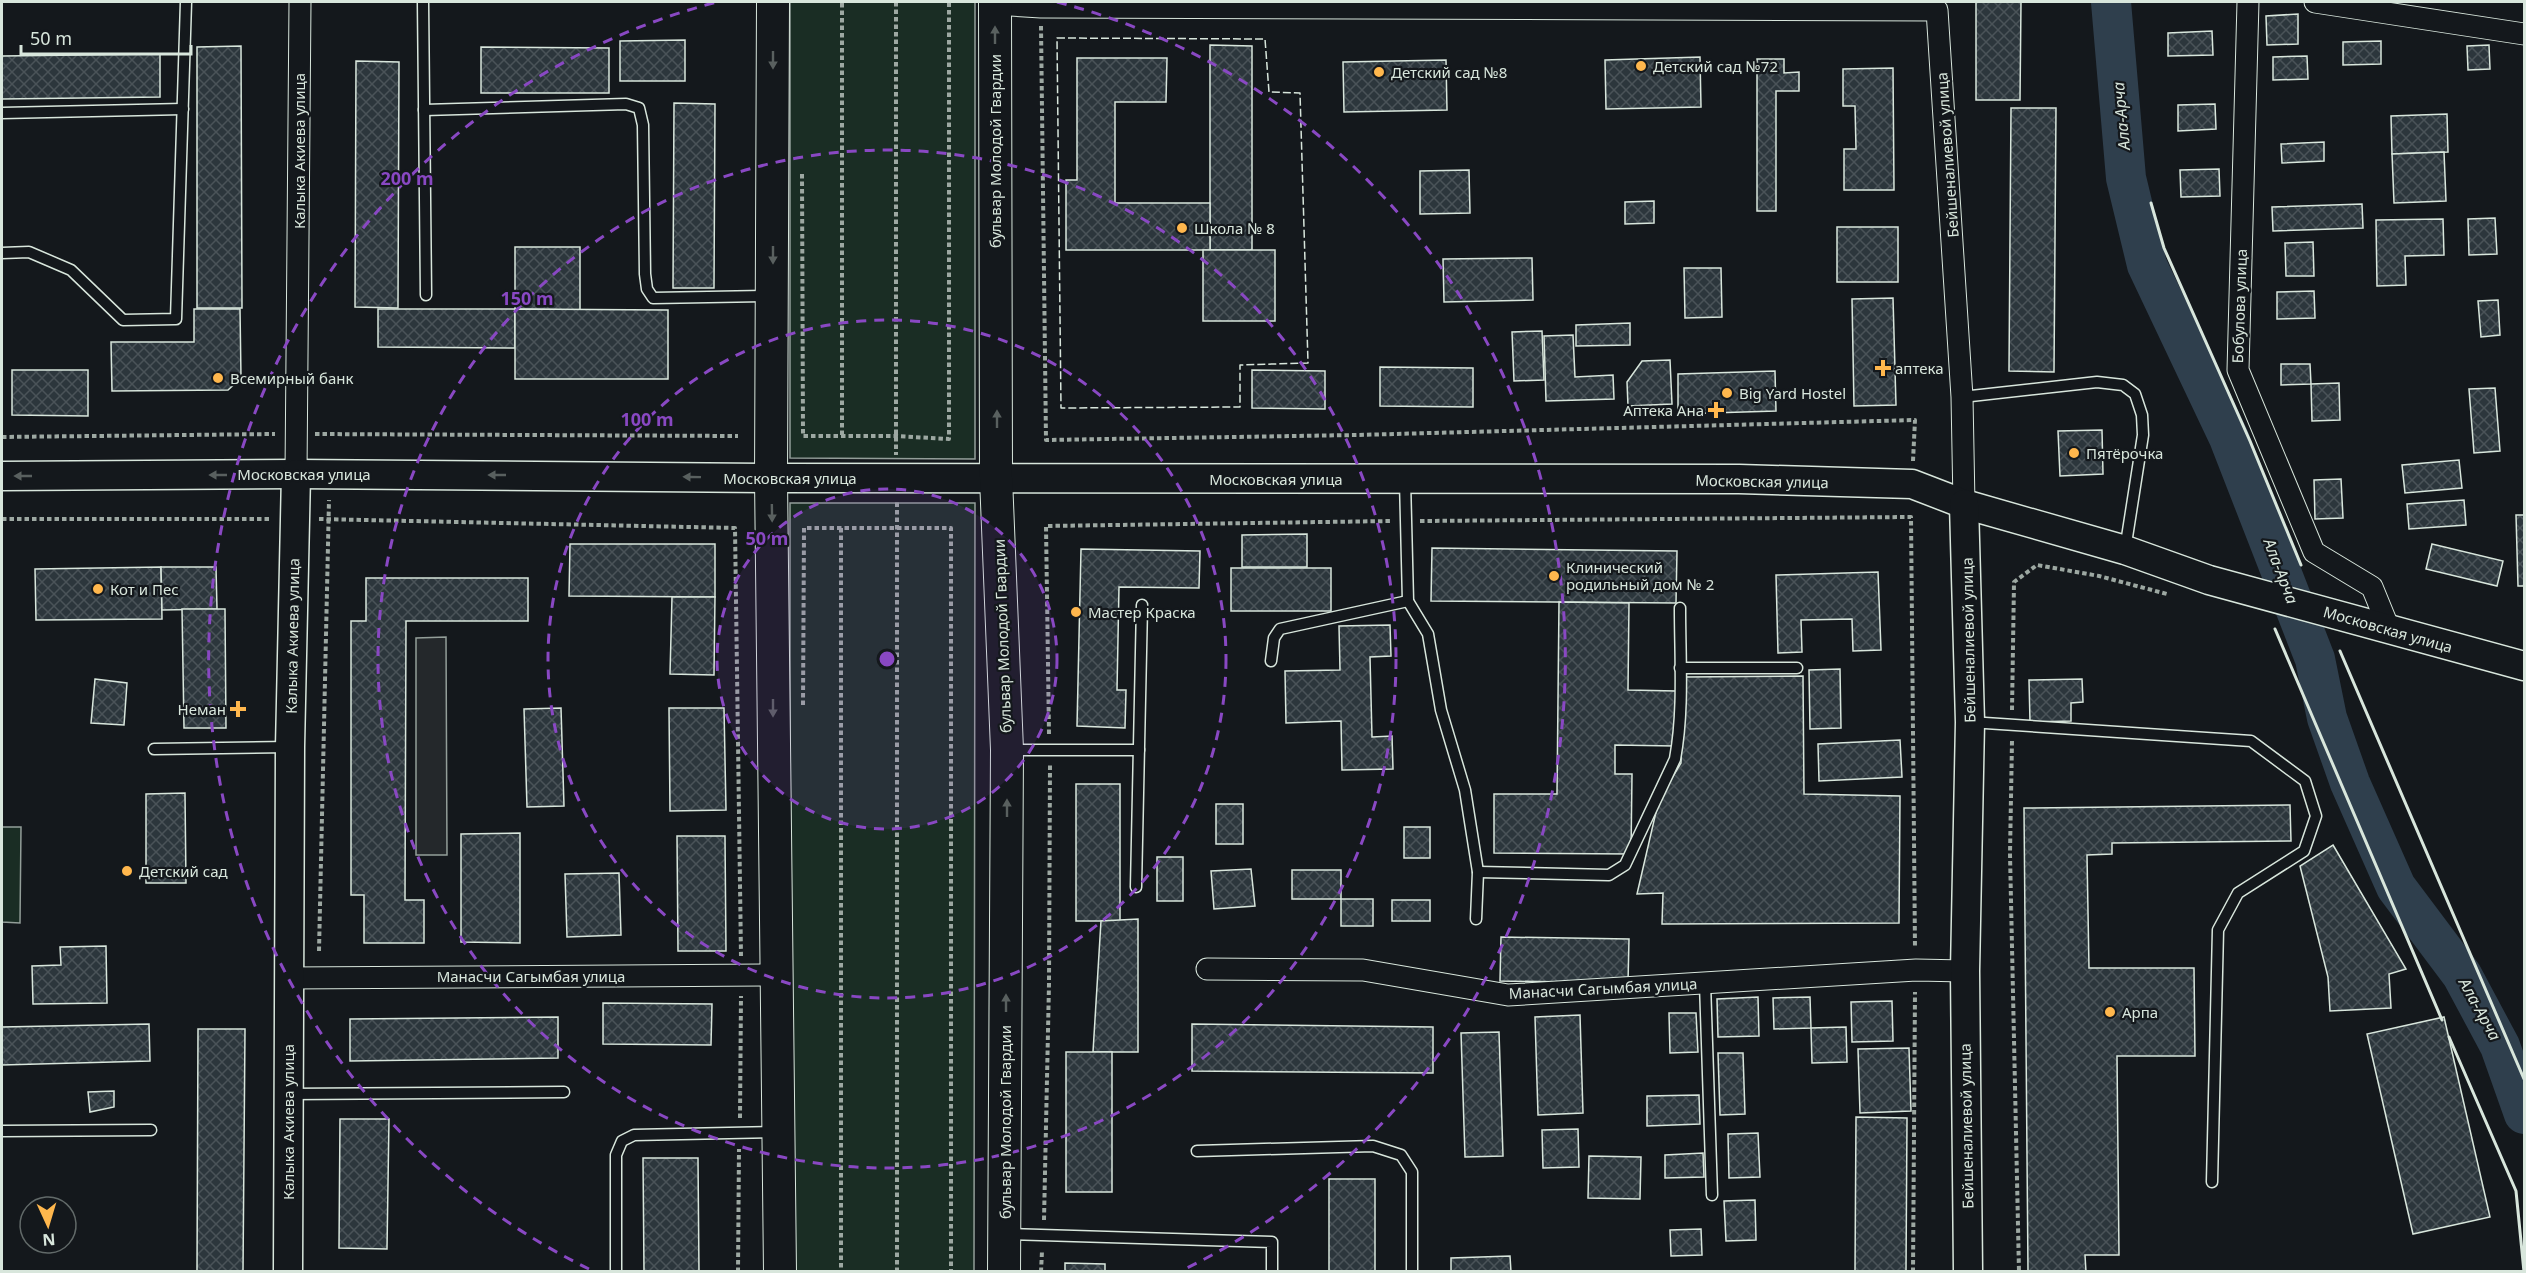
<svg xmlns="http://www.w3.org/2000/svg" width="2526" height="1273" font-family="'Noto Sans',sans-serif">
<style>
.green{fill:#1a2d24;stroke:#939e99;stroke-width:1.5}
.parking{fill:#24282b;stroke:#939e99;stroke-width:1.5}
.lines{fill:none;stroke-linecap:round;stroke-linejoin:round}
.river{stroke:#2f3f4d;stroke-width:40}
.building{fill:url(#building-cross-hatch);stroke:#d8e6dc;stroke-width:1.5}
.lane-casing{stroke:#d8e6dc;stroke-width:13}
.street-casing{stroke:#d8e6dc;stroke-width:23}
.secondary-casing{stroke:#d8e6dc;stroke-width:31}
.primary-casing{stroke:#d8e6dc;stroke-width:34}
.path{stroke:#9da8a2;stroke-width:4;stroke-dasharray:4.5 3;stroke-linecap:butt}
.lane{stroke:#14181c;stroke-width:10}
.street{stroke:#14181c;stroke-width:21}
.secondary{stroke:#14181c;stroke-width:28}
.primary{stroke:#14181c;stroke-width:32}
.fence{stroke:#d8e6dc;stroke-width:1.5;stroke-dasharray:8 3;stroke-linecap:butt}
.wall{stroke:#d8e6dc;stroke-width:3}
.oneway{fill:#59605f}
.ring{fill:none;stroke:#8948c3;stroke-width:3;stroke-dasharray:10 8}
.poi-dot{fill:#ffb74d;stroke:#14181c;stroke-width:2}
.labels{text-anchor:middle;dominant-baseline:central;stroke-width:4.5;stroke-linejoin:round;paint-order:stroke}
.poi-label{font-size:15px;fill:#d8e6dc;stroke:#14181c;text-anchor:start}
.street-label{font-size:15px;fill:#d8e6dc;stroke:#14181c}
.water-label{font-size:16px;font-style:italic;fill:#d8e6dc;stroke:#14181c}
.centre{fill:#8948c3;stroke:#14181c;stroke-width:3}
.ring-label{font-size:18px;text-anchor:middle;font-weight:bold;fill:#8948c3;stroke:#14181c;stroke-width:4.5;stroke-linejoin:round;paint-order:stroke}
</style>
<defs>
<pattern id="building-cross-hatch" width="8" height="8" patternUnits="userSpaceOnUse" patternTransform="scale(1.5)"><rect width="8" height="8" fill="#2c363c"/><path d="M0 0l8 8M0 8l8-8" fill="none" stroke="#4a5358"/></pattern>
</defs>
<rect width="100%" height="100%" fill="#14181c"/>
<!-- green -->
<g class="green">
<path d="M790 2H975V459L790 458Z"/>
<path d="M790 503H975L974 1271 790 1272Z"/>
<path d="M2 827H21L20 923 2 922Z"/>
</g>
<!-- parking -->
<path class="parking" d="M446 637 447 855H416V638Z"/>
<g class="lines">
<!-- river -->
<path class="river" d="M2111 2 2126 178 2147 265 2229 438 2315 659 2327 718 2350 783 2396 887 2462 975 2500 1046 2524 1114"/>
</g>
<!-- building -->
<g class="building">
<path d="M1976 2H2021L2020 100H1976Z"/>
<path d="M2298 14V44L2267 45 2266 16Z"/>
<path d="M2212 31 2213 55 2168 56V33Z"/>
<path d="M685 40V81H620V41Z"/>
<path d="M2381 41V64L2343 65V42Z"/>
<path d="M1210 45 1252 46V250H1210Z"/>
<path d="M2489 45 2490 69 2468 70 2467 46Z"/>
<path d="M241 46 242 308H197V47Z"/>
<path d="M481 47 609 48V93H481Z"/>
<path d="M160 54V97L2 99V56Z"/>
<path d="M2307 56 2308 79 2273 80V57Z"/>
<path d="M1700 57 1701 107 1606 109 1605 60Z"/>
<path d="M1077 58H1167L1166 102H1115V203H1210V250H1066V180H1077Z"/>
<path d="M1757 59H1784V73L1799 72V91H1776V211H1757Z"/>
<path d="M1446 60 1447 110 1344 112 1343 62Z"/>
<path d="M356 61 399 62 398 308 355 307Z"/>
<path d="M1893 68 1894 190H1844V149H1856L1855 106H1843V69Z"/>
<path d="M674 103 715 104 714 288H673Z"/>
<path d="M2215 104 2216 129 2178 131V105Z"/>
<path d="M2011 108H2056L2054 372 2009 371Z"/>
<path d="M2447 114 2448 152 2392 154 2391 116Z"/>
<path d="M2324 142V161L2282 163 2281 144Z"/>
<path d="M2444 152 2446 201 2394 203 2392 154Z"/>
<path d="M2219 169 2220 196 2181 197 2180 170Z"/>
<path d="M1469 170 1470 213 1420 214V171Z"/>
<path d="M1654 201V223L1625 224V202Z"/>
<path d="M2362 204 2363 228 2273 231 2272 207Z"/>
<path d="M2495 218 2497 254 2469 255 2468 219Z"/>
<path d="M2443 219 2444 255 2405 256 2406 285 2377 286 2376 220Z"/>
<rect x="1837" y="227" width="61" height="55"/>
<path d="M2313 242 2314 276H2286L2285 243Z"/>
<path d="M515 247H580V310L515 309Z"/>
<rect x="1203" y="250" width="72" height="71"/>
<path d="M1532 258 1533 300 1444 302 1443 259Z"/>
<path d="M1684 268H1721L1722 317 1685 318Z"/>
<path d="M2314 291 2315 318 2277 319V292Z"/>
<path d="M1893 298 1896 405 1854 406 1852 299Z"/>
<path d="M2498 300 2500 335 2481 337 2478 301Z"/>
<path d="M194 309H240L241 378 228 390 112 391 111 342H194Z"/>
<path d="M378 309H515V348L378 347Z"/>
<path d="M515 309 668 310V379H515Z"/>
<path d="M1630 323V345L1576 346V325Z"/>
<path d="M1542 331 1544 380 1514 381 1512 332Z"/>
<path d="M1573 335 1575 377 1613 375 1614 399 1546 401 1544 336Z"/>
<path d="M1670 360 1672 404 1628 406 1627 382 1642 361Z"/>
<path d="M2281 364H2310L2311 384 2281 385Z"/>
<path d="M1380 367 1473 368V407L1380 406Z"/>
<path d="M12 370H88V416L12 415Z"/>
<path d="M1252 370 1325 371V409L1252 408Z"/>
<path d="M1775 371 1776 411 1678 414V374Z"/>
<path d="M2339 383 2340 420 2312 421 2311 384Z"/>
<path d="M2495 388 2500 451 2474 453 2469 389Z"/>
<path d="M2102 430 2103 474 2060 476 2058 431Z"/>
<path d="M2459 460 2462 488 2405 493 2402 465Z"/>
<path d="M2341 479 2343 518 2315 519 2314 480Z"/>
<path d="M2464 500 2466 525 2409 529 2407 504Z"/>
<path d="M2516 515H2524V586H2518Z"/>
<path d="M1307 534V567H1242V535Z"/>
<path d="M570 544H715V597L569 596Z"/>
<path d="M2432 544 2503 561 2497 586 2426 569Z"/>
<path d="M1432 548 1677 551 1676 603 1431 601Z"/>
<path d="M1081 549 1200 551 1199 588 1119 587 1117 690H1126L1125 728 1077 726Z"/>
<path d="M161 567 162 619 36 620 35 569Z"/>
<path d="M161 567H216L217 609 162 610Z"/>
<rect x="1231" y="568" width="100" height="43"/>
<path d="M1878 572 1881 650 1853 651 1852 619 1801 620 1802 652 1778 653 1776 575Z"/>
<path d="M366 578H528V621H406L405 900H424V943H364V895H351V621H366Z"/>
<path d="M672 597H715L714 675 670 674Z"/>
<path d="M1559 602 1629 603 1628 690 1676 691 1675 746 1615 745V774H1632L1631 854 1494 853V794H1557Z"/>
<path d="M182 609H225L226 728H184Z"/>
<path d="M1390 625 1391 656 1370 657 1372 737 1392 736 1393 769 1342 770 1341 721 1286 723 1285 671 1340 670 1339 626Z"/>
<path d="M1840 669 1841 728 1810 729 1809 670Z"/>
<path d="M1803 676 1804 794 1900 796 1899 923 1662 924 1663 893 1637 894 1659 799 1681 763 1683 677Z"/>
<path d="M95 679 127 683 124 725 91 723Z"/>
<path d="M2082 679 2083 702 2071 703V721L2030 722 2029 680Z"/>
<path d="M561 708 564 806 527 807 524 709Z"/>
<path d="M669 708H724L726 810 670 811Z"/>
<path d="M1900 740 1902 777 1819 781 1818 744Z"/>
<rect x="1076" y="784" width="44" height="137"/>
<path d="M185 793 186 883H146V794Z"/>
<rect x="1216" y="804" width="27" height="40"/>
<path d="M2290 805 2291 841 2112 843V854L2087 855 2089 968H2194L2195 1056H2117L2119 1255H2085L2086 1272H2028L2024 808Z"/>
<rect x="1404" y="827" width="26" height="31"/>
<path d="M520 833V943L461 942V834Z"/>
<path d="M677 836H725L726 951H678Z"/>
<path d="M2333 845 2406 969 2389 974 2391 1008 2330 1011 2328 977 2300 866Z"/>
<rect x="1157" y="857" width="26" height="44"/>
<path d="M1251 869 1255 906 1214 909 1211 871Z"/>
<rect x="1292" y="870" width="49" height="29"/>
<path d="M619 873 621 935 567 937 565 874Z"/>
<rect x="1341" y="899" width="32" height="27"/>
<rect x="1392" y="900" width="38" height="21"/>
<path d="M1138 919V1052H1093L1101 921Z"/>
<path d="M1501 937 1629 939 1628 983 1500 981Z"/>
<path d="M106 946 107 1003 33 1004 32 966 61 965 60 947Z"/>
<path d="M1758 997 1759 1036 1718 1037 1717 999Z"/>
<path d="M1810 997 1811 1028 1774 1029 1773 998Z"/>
<path d="M1892 1001 1893 1041 1852 1042 1851 1002Z"/>
<path d="M603 1003 712 1004 711 1045 603 1044Z"/>
<path d="M1669 1013H1696L1698 1052 1670 1053Z"/>
<path d="M1580 1015 1583 1113 1538 1115 1535 1017Z"/>
<path d="M558 1017V1058L350 1061V1019Z"/>
<path d="M2444 1017 2490 1217 2413 1234 2367 1034Z"/>
<path d="M149 1024 150 1061 2 1065V1027Z"/>
<path d="M1192 1024 1433 1027V1073L1192 1071Z"/>
<path d="M1846 1027 1847 1062 1812 1063 1811 1028Z"/>
<path d="M198 1029H245L243 1272H197Z"/>
<path d="M1499 1032 1503 1156 1465 1157 1461 1033Z"/>
<path d="M1909 1048 1911 1111 1860 1113 1858 1049Z"/>
<rect x="1066" y="1052" width="46" height="140"/>
<path d="M1718 1053H1743L1745 1114 1720 1115Z"/>
<path d="M114 1091V1107L90 1112 88 1092Z"/>
<path d="M1699 1095 1700 1124 1647 1126V1096Z"/>
<path d="M1856 1117 1907 1118 1906 1272H1855Z"/>
<path d="M340 1119H389L387 1249 339 1248Z"/>
<path d="M1578 1129 1579 1167 1543 1168 1542 1130Z"/>
<path d="M1758 1133 1760 1177 1729 1178 1728 1134Z"/>
<path d="M1703 1153 1704 1177 1665 1178V1155Z"/>
<path d="M1589 1156 1641 1157 1640 1199 1588 1198Z"/>
<path d="M643 1158H698L699 1272H644Z"/>
<rect x="1329" y="1179" width="46" height="93"/>
<path d="M1755 1200 1756 1240 1726 1241 1724 1201Z"/>
<path d="M1701 1229 1702 1255 1671 1256 1670 1230Z"/>
<path d="M1510 1256 1511 1272H1451V1258Z"/>
<path d="M1065 1263 1105 1264V1272H1065Z"/>
</g>
<g class="lines">
<defs>
<g id="lane">
<path d="M423 2 426 295"/>
<path d="M424 110 626 104 639 108 643 125 645 274 647 289 653 298 770 296"/>
<path d="M2 113 183 109"/>
<path d="M2 253 29 252 71 270 123 320 176 319 186 2"/>
<path d="M1962 397 2097 382 2123 385 2135 394 2142 415 2143 435 2125 550"/>
<path d="M1405 480 1408 601 1428 634 1441 710 1465 790 1478 872 1476 919"/>
<path d="M1271 661 1274 638 1280 629 1408 601"/>
<path d="M1680 668H1797"/>
<path d="M1970 722 2251 741 2305 781 2316 816 2304 851 2238 893 2218 930 2212 1182"/>
<path d="M154 749 289 747"/>
<path d="M1011 750H1139"/>
<path d="M1478 872 1609 875 1625 865 1675 759C1684 710 1680 658 1680 608"/>
<path d="M1136 887 1142 605"/>
<path d="M1705 983 1712 1195"/>
<path d="M288 1094 564 1092"/>
<path d="M2 1131 151 1130"/>
<path d="M1197 1151 1373 1146 1401 1155 1412 1172V1272"/>
<path d="M1008 1234 1272 1242V1272"/>
<path d="M616 1272V1155L622 1141 634 1135 777 1132"/>
</g>
<g id="street">
<path d="M2248 2 2238 370 2314 552 2372 587 2390 631"/>
<path d="M2315 2 2524 34"/>
<path d="M995 4 1041 7 1937 10 1962 397 1964 504"/>
<path d="M296 474 300 2"/>
<path d="M1207 969 1363 970 1508 995 1916 970 1965 971"/>
<path d="M287 978 775 975"/>
</g>
<g id="secondary">
<path d="M2 476 296 474 771 478 1739 479 1912 484 1964 504 2125 550 2209 580 2524 666"/>
<path d="M1964 504 1970 722 1965 971 1968 1272"/>
<path d="M288 1272 290 747 296 474"/>
</g>
<g id="primary">
<path d="M773 2 771 478 780 1272"/>
<path d="M995 2 996 478 1007 750 1004 1272"/>
</g>
</defs>
<!-- lane casing -->
<use href="#lane" class="lane-casing"/>
<!-- street casing -->
<use href="#street" class="street-casing"/>
<!-- secondary casing -->
<use href="#secondary" class="secondary-casing"/>
<!-- primary casing -->
<use href="#primary" class="primary-casing"/>
<!-- path -->
<g class="path">
<path d="M896 2V455"/>
<path d="M1041 26 1046 440 1357 435 1915 420 1913 461"/>
<path d="M802 174 803 436H896L949 439V2"/>
<path d="M315 434 738 436"/>
<path d="M842 435V2"/>
<path d="M2 437 275 434"/>
<path d="M2 519H270"/>
<path d="M319 519 735 528 741 956"/>
<path d="M1420 521 1911 517 1915 948"/>
<path d="M841 528V1272"/>
<path d="M803 705 804 528H951V1272"/>
<path d="M2012 710 2014 582 2037 565 2099 576 2167 594"/>
<path d="M1049 734 1046 526 1392 521"/>
<path d="M2012 741 2010 854 2019 1272"/>
<path d="M319 951 329 500"/>
<path d="M740 1118 741 996"/>
<path d="M1044 1220 1049 984 1050 765"/>
<path d="M738 1272 739 1149"/>
<path d="M897 1272V501"/>
<path d="M1041 1272 1042 1251"/>
<path d="M1913 1272 1915 992"/>
</g>
<!-- lane -->
<use href="#lane" class="lane"/>
<!-- street -->
<use href="#street" class="street"/>
<!-- secondary -->
<use href="#secondary" class="secondary"/>
<!-- primary -->
<use href="#primary" class="primary"/>
<!-- fence -->
<path class="fence" d="M1057 38 1265 39 1269 92 1300 93 1308 363 1240 365V407L1061 408Z"/>
<!-- wall -->
<g class="wall">
<path d="M2151 203 2164 248 2250 441 2301 565"/>
<path d="M2275 629 2442 1020"/>
<path d="M2340 651 2524 1079"/>
<path d="M2449 1037 2516 1191 2524 1272"/>
</g>
</g>
<!-- one-way arrows -->
<defs><path id="oneway-solid" d="M-6-.8H1V-3.2L6.5 0L1 3.2V.8H-6Z" transform="scale(1.5)"/></defs>
<g class="oneway">
<use href="#oneway-solid" transform="translate(995 35) rotate(-90)"/>
<use href="#oneway-solid" transform="translate(773 60) rotate(90)"/>
<use href="#oneway-solid" transform="translate(773 255) rotate(90)"/>
<use href="#oneway-solid" transform="translate(997 419) rotate(-90)"/>
<use href="#oneway-solid" transform="translate(218 475) rotate(180)"/>
<use href="#oneway-solid" transform="translate(497 475) rotate(-180)"/>
<use href="#oneway-solid" transform="translate(23 476) rotate(180)"/>
<use href="#oneway-solid" transform="translate(692 477) rotate(-179)"/>
<use href="#oneway-solid" transform="translate(772 513) rotate(89)"/>
<use href="#oneway-solid" transform="translate(773 708) rotate(90)"/>
<use href="#oneway-solid" transform="translate(1007 808) rotate(-90)"/>
<use href="#oneway-solid" transform="translate(1006 1003) rotate(-90)"/>
</g>
<!-- distance rings -->
<circle cx="887" cy="659" r="170" fill="#8948c3" fill-opacity=".12"/>
<g class="ring">
<circle cx="887" cy="659" r="170"/>
<circle cx="887" cy="659" r="339"/>
<circle cx="887" cy="659" r="509"/>
<path d="M589 1269A679 679 0 0 1 717 2M1057 2A679 679 0 0 1 1185 1269"/>
</g>
<!-- markers -->
<g class="poi-dot">
<circle cx="1641" cy="66" r="6"/>
<circle cx="1379" cy="72" r="6"/>
<circle cx="1182" cy="228" r="6"/>
<path d="M1880 359h6v6h6v6h-6v6h-6v-6h-6v-6h6z"/>
<circle cx="218" cy="378" r="6"/>
<circle cx="1727" cy="393" r="6"/>
<path d="M1713 401h6v6h6v6h-6v6h-6v-6h-6v-6h6z"/>
<circle cx="2074" cy="453" r="6"/>
<circle cx="1554" cy="576" r="6"/>
<circle cx="98" cy="589" r="6"/>
<circle cx="1076" cy="612" r="6"/>
<path d="M235 700h6v6h6v6h-6v6h-6v-6h-6v-6h6z"/>
<circle cx="127" cy="871" r="6"/>
<circle cx="2110" cy="1012" r="6"/>
</g>
<g class="labels">
<!-- poi labels -->
<g class="poi-label">
<text x="1653" y="66">Детский сад №72</text>
<text x="1391" y="72">Детский сад №8</text>
<text x="1194" y="228">Школа № 8</text>
<text x="1895" y="368">аптека</text>
<text x="230" y="378">Всемирный банк</text>
<text x="1739" y="393">Big Yard Hostel</text>
<text x="1704" y="410" text-anchor="end">Аптека Ана</text>
<text x="2086" y="453">Пятёрочка</text>
<text x="1566" y="567">Клинический<tspan x="1566" dy="17">родильный дом № 2</tspan></text>
<text x="110" y="589">Кот и Пес</text>
<text x="1088" y="612">Мастер Краска</text>
<text x="226" y="709" text-anchor="end">Неман</text>
<text x="139" y="871">Детский сад</text>
<text x="2122" y="1012">Арпа</text>
</g>
<!-- street labels -->
<g class="street-label">
<text transform="translate(299 151) rotate(-90)">Калыка Акиева улица</text>
<text transform="translate(995 151) rotate(-90)">бульвар Молодой Гвардии</text>
<text transform="translate(1947 155) rotate(-94)">Бейшеналиевой улица</text>
<text transform="translate(2239 306) rotate(-88)">Бобулова улица</text>
<text x="304" y="474">Московская улица</text>
<text x="790" y="478">Московская улица</text>
<text x="1276" y="479">Московская улица</text>
<text transform="translate(1762 481) rotate(1)">Московская улица</text>
<text transform="translate(2388 629) rotate(16)">Московская улица</text>
<text transform="translate(292 636) rotate(-89)">Калыка Акиева улица</text>
<text transform="translate(1002 636) rotate(-92)">бульвар Молодой Гвардии</text>
<text transform="translate(1968 640) rotate(-91)">Бейшеналиевой улица</text>
<text x="531" y="976">Манасчи Сагымбая улица</text>
<text transform="translate(1603 988) rotate(-3)">Манасчи Сагымбая улица</text>
<text transform="translate(288 1122) rotate(-90)">Калыка Акиева улица</text>
<text transform="translate(1005 1122) rotate(-90)">бульвар Молодой Гвардии</text>
<text transform="translate(1966 1126) rotate(-91)">Бейшеналиевой улица</text>
</g>
<!-- water labels -->
<g class="water-label">
<text transform="translate(2121 116) rotate(-95)">Ала-Арча</text>
<text transform="translate(2281 571) rotate(69)">Ала-Арча</text>
<text transform="translate(2480 1009) rotate(61)">Ала-Арча</text>
</g>
</g>
<circle cx="887" cy="659" r="9" class="centre"/>
<g class="ring-label">
<text x="407" y="185">200 m</text>
<text x="527" y="305">150 m</text>
<text x="647" y="426">100 m</text>
<text x="767" y="545">50 m</text>
</g>
<!-- border -->
<rect width="2526" height="1273" fill="none" stroke="#d8e6dc" stroke-width="6"/>
<!-- north arrow -->
<g transform="translate(48 1225) rotate(176)"><circle r="28" fill="#14181c" stroke="#626a69" stroke-width="1.5"/>
<path d="M0-4.5L10 22L0 15L-10 22Z" fill="#ffb74d"/>
<text y="-9" font-size="16" font-weight="bold" text-anchor="middle" fill="#d8e6dc">N</text>
</g>
<!-- scale -->
<path d="M21 45v9h170v-9" fill="none" stroke="#d8e6dc" stroke-width="3"/>
<text x="30" y="45" font-size="18" fill="#d8e6dc" stroke="#14181c" stroke-width="4.5" paint-order="stroke">50 m</text>
</svg>
